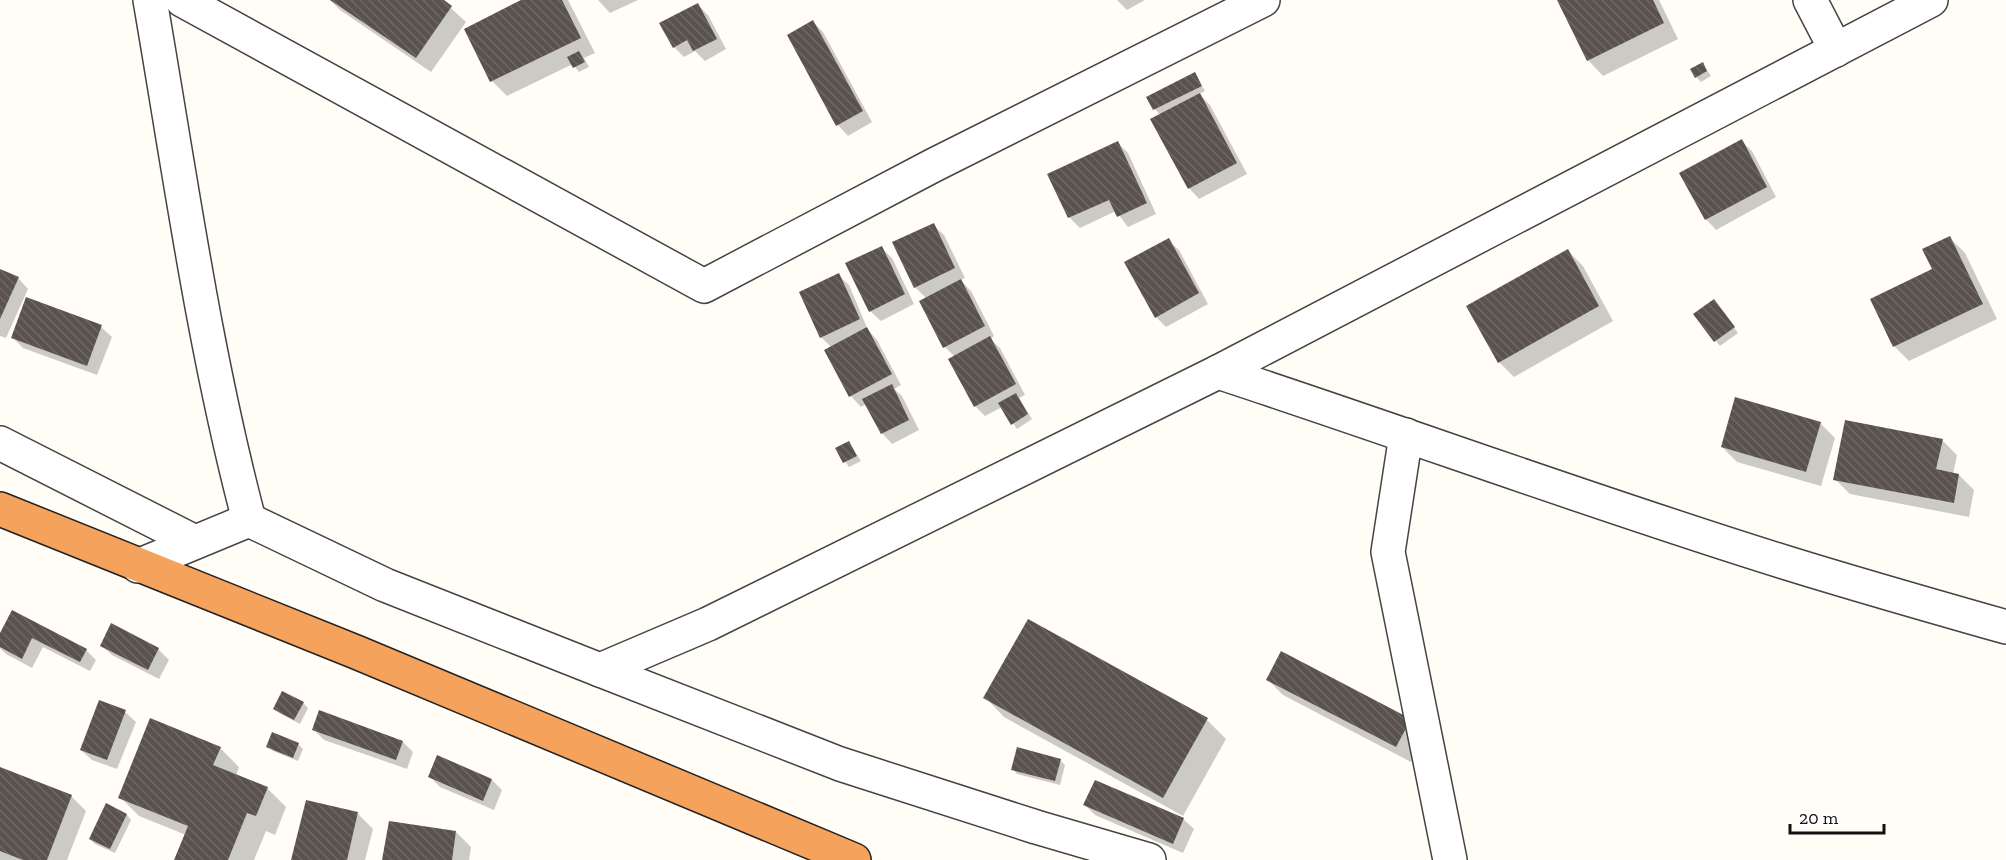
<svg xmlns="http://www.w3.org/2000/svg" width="2006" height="860" font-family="'Zilla Slab',serif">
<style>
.shadow{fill:#0003}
.building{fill:url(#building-back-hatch)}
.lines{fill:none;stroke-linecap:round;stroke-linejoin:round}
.street-casing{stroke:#444;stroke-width:36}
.highway-casing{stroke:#222;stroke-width:36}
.street{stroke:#fff;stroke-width:33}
.highway{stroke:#f5a25d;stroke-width:33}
</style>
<defs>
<pattern id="building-back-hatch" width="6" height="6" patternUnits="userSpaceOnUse" patternTransform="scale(1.5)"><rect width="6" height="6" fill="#5a524d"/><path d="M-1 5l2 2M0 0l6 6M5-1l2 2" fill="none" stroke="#6d6662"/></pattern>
</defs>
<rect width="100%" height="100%" fill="#fffdf5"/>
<!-- shadow -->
<g class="shadow">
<path d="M330 0H442L466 22 431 72 340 10Z"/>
<path d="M525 0H568L595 53 584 58 589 67 579 72 573 64 507 96 492 81 466 29Z"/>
<path d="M598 0H638L610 13Z"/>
<path d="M1117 0H1145L1127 10Z"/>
<path d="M1559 0H1659L1678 39 1603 76 1588 60Z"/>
<path d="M698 5 708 15 726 49 705 61 695 51 684 57 674 47Z"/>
<path d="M813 22 823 32 872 122 848 136 838 125 789 36Z"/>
<path d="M1703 64 1711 76 1701 82 1696 77Z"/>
<path d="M1194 74 1205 91 1199 94 1210 105 1247 174 1199 199 1189 188 1152 120 1160 115 1155 109 1148 97Z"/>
<path d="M1741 141 1752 151 1776 197 1716 230 1706 219Z"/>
<path d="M1118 143 1128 153 1156 214 1128 227 1116 211 1080 228 1070 218 1049 175Z"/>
<path d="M933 225 944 235 965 278 960 280 971 291 994 336 990 339 1000 348 1025 395 1019 398 1032 419 1017 429 1002 407 985 416 975 406 955 357 945 347 927 299 915 287Z"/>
<path d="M1950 238 1965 253 1997 319 1909 361 1894 346Z"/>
<path d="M1168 240 1179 250 1208 304 1166 327 1156 317Z"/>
<path d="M881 248 892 258 914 304 881 321 870 311Z"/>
<path d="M1568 251 1583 266 1613 321 1514 377 1499 362Z"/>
<path d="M0 270 18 278 28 289 6 338 0 336Z"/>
<path d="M838 275 849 285 868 330 877 340 901 385 894 389 902 396 919 430 892 444 882 433 866 404 861 407 851 396 826 351 832 348 821 337Z"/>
<path d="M1718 306 1738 333 1720 346 1695 315Z"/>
<path d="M101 327 112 337 97 375 23 348 13 338Z"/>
<path d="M1820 423 1835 438 1821 486 1737 462 1722 447Z"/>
<path d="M1942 440 1957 455 1953 474 1959 475 1974 490 1969 517 1850 494 1835 479Z"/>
<path d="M849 443 861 461 849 467 837 449Z"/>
<path d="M13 612 86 650 96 660 90 671 43 647 32 668 6 654 0 648V637Z"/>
<path d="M112 625 158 649 169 660 159 679 112 655 101 645Z"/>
<path d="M1282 653 1425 735 1411 762 1283 695 1268 680Z"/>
<path d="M985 697 1207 720 1226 739 1183 816 1004 717Z"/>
<path d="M303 703 308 708 300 724 279 713 274 709Z"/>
<path d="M125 712 136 722 117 769 92 760 81 750Z"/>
<path d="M314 730 403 742 413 752 407 769 324 740Z"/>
<path d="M298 744 303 749 298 761 273 751 268 746Z"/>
<path d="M220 748 239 767 236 776 267 788 286 807 275 835 266 831 254 860H175L186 835 139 816 120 797Z"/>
<path d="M438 757 492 780 502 790 494 810 440 787 430 777Z"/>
<path d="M1060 760 1065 765 1060 785 1017 774 1013 769Z"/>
<path d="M0 769 71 796 86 811 67 860H0Z"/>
<path d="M106 805 127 815 131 820 115 853 95 844 90 839Z"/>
<path d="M1085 805 1183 819 1194 829 1183 853 1095 815Z"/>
<path d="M358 814 373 829 365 860H293Z"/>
<path d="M456 832 471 847 469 860H384Z"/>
</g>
<!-- building -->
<g class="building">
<path d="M330 0H444L452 6 416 58Z"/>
<path d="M521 0H562L581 38 490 82 464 29Z"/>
<path d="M1557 0H1653L1664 23 1587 61Z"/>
<path d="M698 3 717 39 693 51 687 40 673 48 659 23Z"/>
<path d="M813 20 863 111 836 126 787 35Z"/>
<path d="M579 51 585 62 573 68 567 57Z"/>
<path d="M1703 62 1707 71 1695 78 1690 69Z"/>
<path d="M1195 72 1202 86 1153 110 1146 97Z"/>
<path d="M1200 93 1237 163 1188 189 1150 119Z"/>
<path d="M1742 139 1767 187 1705 220 1679 173Z"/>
<path d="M1118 141 1147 203 1117 217 1109 200 1068 218 1047 174Z"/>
<path d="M934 223 955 268 914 288 892 242Z"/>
<path d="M1950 236 1983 304 1893 347 1870 299 1932 269 1922 249Z"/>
<path d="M1169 238 1199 293 1155 318 1124 262Z"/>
<path d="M882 246 905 294 869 312 845 263Z"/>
<path d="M1568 249 1599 306 1498 363 1466 306Z"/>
<path d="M0 269 19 277 0 319Z"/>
<path d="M839 273 860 319 820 338 799 292Z"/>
<path d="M961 279 985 326 943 348 919 301Z"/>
<path d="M26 297 102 325 87 366 11 338Z"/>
<path d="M1714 299 1735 327 1714 342 1693 314Z"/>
<path d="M867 327 892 374 849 397 824 350Z"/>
<path d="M990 336 1016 384 974 407 948 359Z"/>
<path d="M892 384 909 420 881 434 862 399Z"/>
<path d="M1016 393 1028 414 1011 425 998 403Z"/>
<path d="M1735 397 1821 422 1806 472 1721 447Z"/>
<path d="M1845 420 1943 439 1936 469 1959 474 1954 503 1833 480Z"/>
<path d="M849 441 857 456 843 463 835 448Z"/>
<path d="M12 610 87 649 80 662 32 638 22 659 0 647V633Z"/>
<path d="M1028 619 1208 718 1163 798 983 698Z"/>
<path d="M111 623 159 648 148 670 100 646Z"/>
<path d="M1281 651 1411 719 1396 747 1266 680Z"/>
<path d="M282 691 304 702 294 720 273 709Z"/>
<path d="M99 700 126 710 107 760 80 750Z"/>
<path d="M319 710 403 741 396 760 312 730Z"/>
<path d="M150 718 221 747 213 765 268 787 256 816 247 813 228 860H174L188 826 118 798Z"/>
<path d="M272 732 299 743 293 758 266 747Z"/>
<path d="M1017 747 1061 759 1055 781 1011 770Z"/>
<path d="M437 755 492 779 483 801 428 777Z"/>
<path d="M0 767 72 795 47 860H23L0 851Z"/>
<path d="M1095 780 1184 818 1173 844 1083 805Z"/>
<path d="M306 800 358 812 347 860H291Z"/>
<path d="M106 803 127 814 110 849 89 839Z"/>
<path d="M389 821 456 831 452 860H382Z"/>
</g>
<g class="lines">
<defs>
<g id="street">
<path d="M150 0C180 174 204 350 249 520"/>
<path d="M182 0 704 286 934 165 1263 0"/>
<path d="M1810 0 1836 50"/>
<path d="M1218 372C1407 434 1594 503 1784 562 1858 585 1932 606 2006 627"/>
<path d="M1406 435 1388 552 1450 860"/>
<path d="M0 443 195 542"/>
<path d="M138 566 249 520 385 585 600 670 708 624 1218 372 1931 0"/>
<path d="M600 670 840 764 1036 827 1149 860"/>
</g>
<path id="highway" d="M0 509 356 652 854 860"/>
</defs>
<!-- street casing -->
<use href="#street" class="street-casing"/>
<!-- highway casing -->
<use href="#highway" class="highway-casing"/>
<!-- street -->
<use href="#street" class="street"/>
<!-- highway -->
<use href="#highway" class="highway"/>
</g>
<!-- scale -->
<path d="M1790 824v9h94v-9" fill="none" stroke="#111111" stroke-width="3"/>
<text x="1799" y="824" font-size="18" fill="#111111" stroke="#ffffff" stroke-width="4.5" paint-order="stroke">20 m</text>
</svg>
